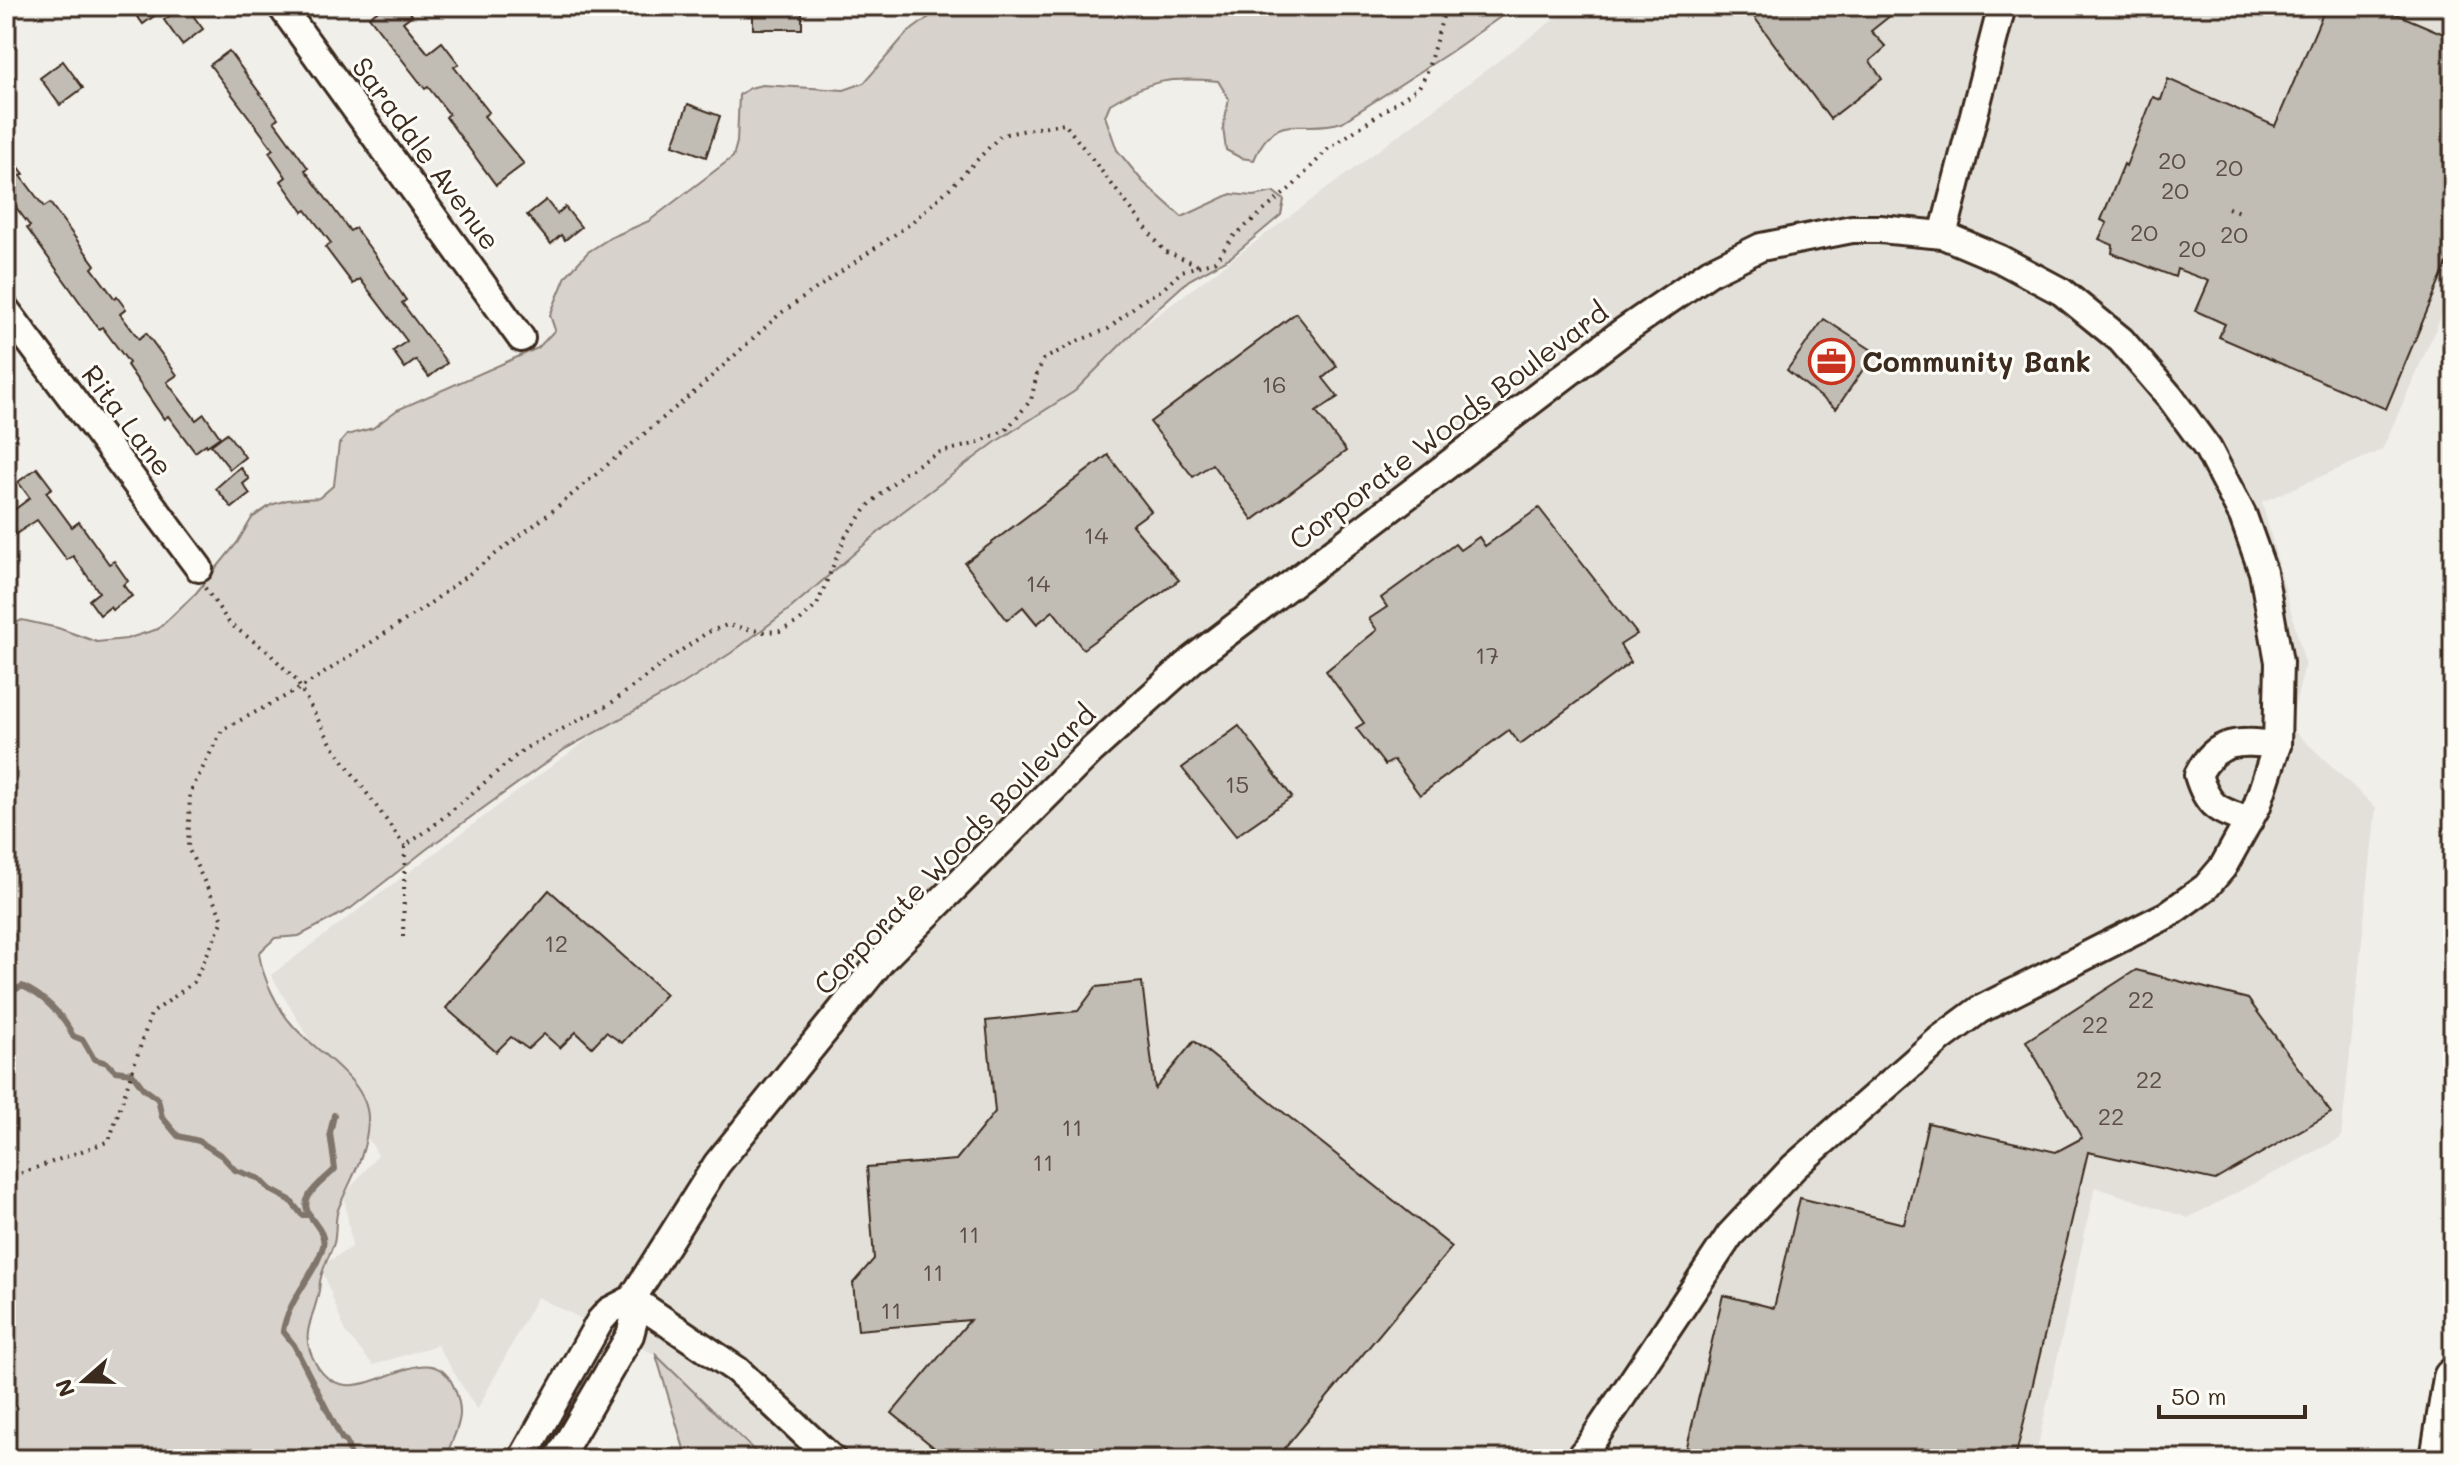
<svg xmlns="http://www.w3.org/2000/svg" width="2459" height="1465" font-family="Mali,sans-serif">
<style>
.built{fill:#e3e0da}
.green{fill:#d7d2cc;stroke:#897e75;stroke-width:2}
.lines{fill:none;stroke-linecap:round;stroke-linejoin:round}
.stream{stroke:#80746b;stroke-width:6}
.building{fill:#c1bcb4;stroke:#3b2a1e;stroke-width:2}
.minor-casing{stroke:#3b2a1e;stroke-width:32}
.highway-casing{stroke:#3b2a1e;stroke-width:44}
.path{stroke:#3b2a1e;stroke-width:4;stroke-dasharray:2 6;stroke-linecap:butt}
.minor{stroke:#fdfcf7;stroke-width:26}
.highway{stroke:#fdfcf7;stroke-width:38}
.labels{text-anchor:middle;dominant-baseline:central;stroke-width:6;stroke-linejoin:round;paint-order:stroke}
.number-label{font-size:24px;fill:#5c4e44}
.street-label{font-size:28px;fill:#3b2a1e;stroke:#fdfcf7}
.poi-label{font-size:28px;font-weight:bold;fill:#3b2a1e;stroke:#fdfcf7;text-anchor:start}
</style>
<rect width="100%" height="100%" fill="#f1efea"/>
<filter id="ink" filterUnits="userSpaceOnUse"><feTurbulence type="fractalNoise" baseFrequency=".0125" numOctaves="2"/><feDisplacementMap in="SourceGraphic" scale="16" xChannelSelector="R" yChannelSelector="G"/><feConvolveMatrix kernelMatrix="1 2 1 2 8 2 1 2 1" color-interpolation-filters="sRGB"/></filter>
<g filter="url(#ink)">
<!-- built -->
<path class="built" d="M1572 6H2425L2453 18V290L2382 450 2262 502 2305 664 2290 727 2376 808 2341 1138 2188 1218 2095 1187 2035 1459H763L656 1355 537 1297 477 1410 437 1345 373 1365 345 1332 321 1266 352 1247 344 1195 378 1155 271 975Z"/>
<!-- green -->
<g class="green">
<path d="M944 6H1516L1449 53 1342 122C1301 135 1276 107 1254 160L1241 158 1226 150 1223 128 1229 99 1218 81C1170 77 1152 79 1110 104L1105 116 1117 150 1143 182 1182 217 1231 194 1254 196 1274 192 1284 200 1281 215 1231 257 1189 280 1149 316 1075 391 997 441 901 513 791 608 731 653 678 687 565 749 428 848 350 909 299 936 275 938 259 953C262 977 278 1010 295 1028 318 1053 370 1082 368 1121 366 1157 352 1176 339 1207 334 1218 337 1231 334 1243 330 1254 324 1265 321 1277 319 1283 320 1289 318 1295 312 1323 299 1335 316 1364 352 1426 425 1326 453 1385 468 1417 456 1429 445 1459H6V627L22 620 58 628 97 642 126 639 158 629 196 593 237 543 252 518 271 505 287 500 319 498 334 485 339 444 347 435 373 428 397 410 538 348 555 330 550 315 566 276 588 252 610 238 649 221 733 157 737 142 739 95 750 88 762 85 844 90 864 83 906 34Z"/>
<path d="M656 1355 763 1459H687Z"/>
</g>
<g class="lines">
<!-- stream -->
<g class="stream">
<path d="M6 995 22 986C43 995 63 1015 73 1036L83 1040 94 1059 107 1063 115 1071 132 1073 143 1088 158 1099 162 1117 178 1136 199 1141 222 1156 235 1170 260 1179 271 1190 290 1200 302 1215H310"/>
<path d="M334 1115 330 1133 335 1169C327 1178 315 1185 309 1196 297 1215 328 1227 323 1246 316 1274 288 1299 283 1331L294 1345 342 1439 346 1441 352 1459"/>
</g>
</g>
<!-- building -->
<g class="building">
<path d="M130 6H168L143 24Z"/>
<path d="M183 6H186L203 29 182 45 164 20Z"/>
<path d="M384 6H405L412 15 403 22 428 53 442 42 459 64 454 67 489 112 484 116 524 164 496 185 446 117 449 114 428 87 425 89 369 17Z"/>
<rect x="753" y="6" width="49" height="23"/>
<path d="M1746 6H1885L1891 15 1871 31 1886 47 1870 61 1882 79 1830 119Z"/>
<path d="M2326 6H2378L2453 38V249L2386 409 2219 337 2225 324 2196 311 2209 281 2177 269 2175 277 2112 253 2113 245 2099 239 2107 223 2101 220 2124 164 2126 166 2153 97 2161 100 2168 79 2275 126Z"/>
<path d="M229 51 278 118 274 121 308 168 305 170 350 231 355 228 375 255 406 300 402 303 447 363 429 377 416 360 405 368 393 351 407 341 360 279 353 284 325 247 331 243 306 210 303 212 281 181 286 177 269 152 273 149 210 65Z"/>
<path d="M63 61 83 88 60 105 40 78Z"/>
<path d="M688 104 720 116 706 157 673 145Z"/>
<path d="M6 150 24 174 21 176 44 207 50 203 95 265 92 268 115 299 117 297 126 309 120 314 139 339 146 333 177 375 167 382 196 420 204 414 220 437 207 446 206 444 195 452 168 416 164 419 127 365 129 363 102 327 99 329 27 228 30 226 6 194Z"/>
<path d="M546 200 557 214 565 207 581 227 565 240 561 235 551 244 527 215Z"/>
<path d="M1296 313 1337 366 1323 378 1338 397 1316 412 1346 451 1253 520 1212 464 1193 477 1150 422Z"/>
<path d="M1824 319 1875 352 1836 409 1787 370Z"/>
<path d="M227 433 245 457 230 469 211 445Z"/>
<path d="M1108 455 1151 511 1132 525 1179 580 1083 649 1053 611 1037 624 1023 607 1007 620 965 563Z"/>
<path d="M240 467 249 479 243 484 250 494 232 508 216 488Z"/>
<path d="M37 468 52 488 46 492 72 527 79 522 109 564 114 561 128 581 123 585 132 596 112 610 110 607 100 615 89 600 99 592 73 556 67 560 37 520 16 534 6 520V516L30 498 18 482Z"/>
<path d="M1539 508 1637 634 1620 645 1631 662 1520 744 1509 730 1420 795 1394 760 1385 765 1356 728 1364 723 1326 671 1377 630 1369 619 1387 607 1381 598 1455 544 1460 550 1479 537 1485 546Z"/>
<path d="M1239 726 1292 797 1236 836 1182 768Z"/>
<path d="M549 890 666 994 622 1043 606 1032 592 1047 576 1032 560 1048 544 1034 528 1049 511 1037 496 1052 446 1008Z"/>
<path d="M2136 970 2248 999 2331 1113 2215 1180 2088 1152 2015 1459H1684L1723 1295 1774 1308 1800 1198 1904 1224 1928 1123 2056 1152 2082 1138 2026 1041Z"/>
<path d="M1142 982 1155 1089 1194 1041 1452 1247 1276 1459H948L892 1413 970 1320 858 1330 853 1283 874 1259 867 1167 956 1160 995 1112 986 1021 1078 1011 1096 987Z"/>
</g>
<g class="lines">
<defs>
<g id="minor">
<path d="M281 6 521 338"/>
<path d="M1943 235 2002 6"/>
<path d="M6 310 199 568"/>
<path d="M2249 821C2218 810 2208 808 2198 775 2216 738 2240 741 2277 745"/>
<path d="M632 1299 737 1370 832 1459"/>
<path d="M522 1459 600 1321 609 1311 632 1299 717 1164 882 960 1092 750 1194 658 1621 333 1710 272 1761 247 1852 229H1880L1943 235 2000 259 2062 292 2121 340 2170 397 2208 449 2243 516 2263 572 2279 662 2277 745 2257 806 2223 867 2206 887 2167 915 1979 1010 1940 1039 1794 1167 1730 1235 1589 1446 1578 1459"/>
<path d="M558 1459 630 1335 634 1320 632 1299"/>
</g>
<path id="highway" d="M2440 1459 2453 1378"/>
</defs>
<!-- minor casing -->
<use href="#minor" class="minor-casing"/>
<!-- highway casing -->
<use href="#highway" class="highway-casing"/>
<!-- path -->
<g class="path">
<path d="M2228 208 2239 212"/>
<path d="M205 588 230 624 267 651 296 680 332 745 405 846"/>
<path d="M403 937 405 846 432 827 524 749 610 704 669 659 708 632 727 625 764 632 780 631 800 621 817 605 845 537 870 504 903 474 937 453 974 444 1006 430 1031 400 1037 374 1043 360 1075 342 1108 329 1140 302 1163 289 1182 271 1215 261 1234 236 1293 186 1328 149 1419 87 1426 75 1446 6"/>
<path d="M6 1179 109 1141 151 1014 194 982 223 920 188 848 190 793 222 730 301 688 424 608 550 513 700 387 781 313 910 224 951 187 1001 135 1064 123 1164 251 1201 266"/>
</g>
<!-- minor -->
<use href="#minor" class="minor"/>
<!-- highway -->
<use href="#highway" class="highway"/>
</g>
</g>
<!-- icons -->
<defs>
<symbol id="office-ring" viewBox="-11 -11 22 22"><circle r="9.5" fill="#fdfcf7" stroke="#c8321e" stroke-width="1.5"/><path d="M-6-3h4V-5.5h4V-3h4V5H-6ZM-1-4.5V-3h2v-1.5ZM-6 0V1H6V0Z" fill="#c8321e"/></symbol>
</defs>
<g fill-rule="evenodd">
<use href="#office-ring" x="1806" y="336" width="51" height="51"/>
</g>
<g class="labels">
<!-- number labels -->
<g class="number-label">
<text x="2172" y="159">20</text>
<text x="2229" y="166">20</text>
<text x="2175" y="189">20</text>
<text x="2144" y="231">20</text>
<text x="2234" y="233">20</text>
<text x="2192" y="247">20</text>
<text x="1274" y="383">16</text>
<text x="1096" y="534">14</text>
<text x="1038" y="582">14</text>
<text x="1487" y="654">17</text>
<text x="1237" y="783">15</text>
<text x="556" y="942">12</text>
<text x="2141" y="998">22</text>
<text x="2095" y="1023">22</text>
<text x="2149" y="1078">22</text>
<text x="2111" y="1115">22</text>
<text x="1072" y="1126">11</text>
<text x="1043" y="1161">11</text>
<text x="969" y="1233">11</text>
<text x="933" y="1271">11</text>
<text x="891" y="1309">11</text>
</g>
<!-- street labels -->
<g class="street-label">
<text transform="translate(427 153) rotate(54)">Saradale Avenue</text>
<text transform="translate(128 420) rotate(53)">Rita Lane</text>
<text transform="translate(1448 425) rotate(-37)">Corporate Woods Boulevard</text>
<text transform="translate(954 849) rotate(-46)">Corporate Woods Boulevard</text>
</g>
<!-- poi labels -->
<g class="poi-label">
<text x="1862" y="361">Community Bank</text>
</g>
</g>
<!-- margin -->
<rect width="2459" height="1465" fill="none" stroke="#fdfcf7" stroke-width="32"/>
<rect x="16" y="16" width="2427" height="1433" fill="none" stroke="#3b2a1e" stroke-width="3" filter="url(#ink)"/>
<!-- north arrow -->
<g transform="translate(84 1381) rotate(250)" stroke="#fdfcf7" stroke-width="6" paint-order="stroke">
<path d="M0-6L14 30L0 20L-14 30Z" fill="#3b2a1e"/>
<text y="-12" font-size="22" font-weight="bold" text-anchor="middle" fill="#3b2a1e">N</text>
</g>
<!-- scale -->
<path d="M2159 1405v12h146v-12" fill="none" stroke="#3b2a1e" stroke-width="4"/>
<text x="2171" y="1405" font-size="24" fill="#3b2a1e" stroke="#fdfcf7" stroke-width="6" paint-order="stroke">50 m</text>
</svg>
